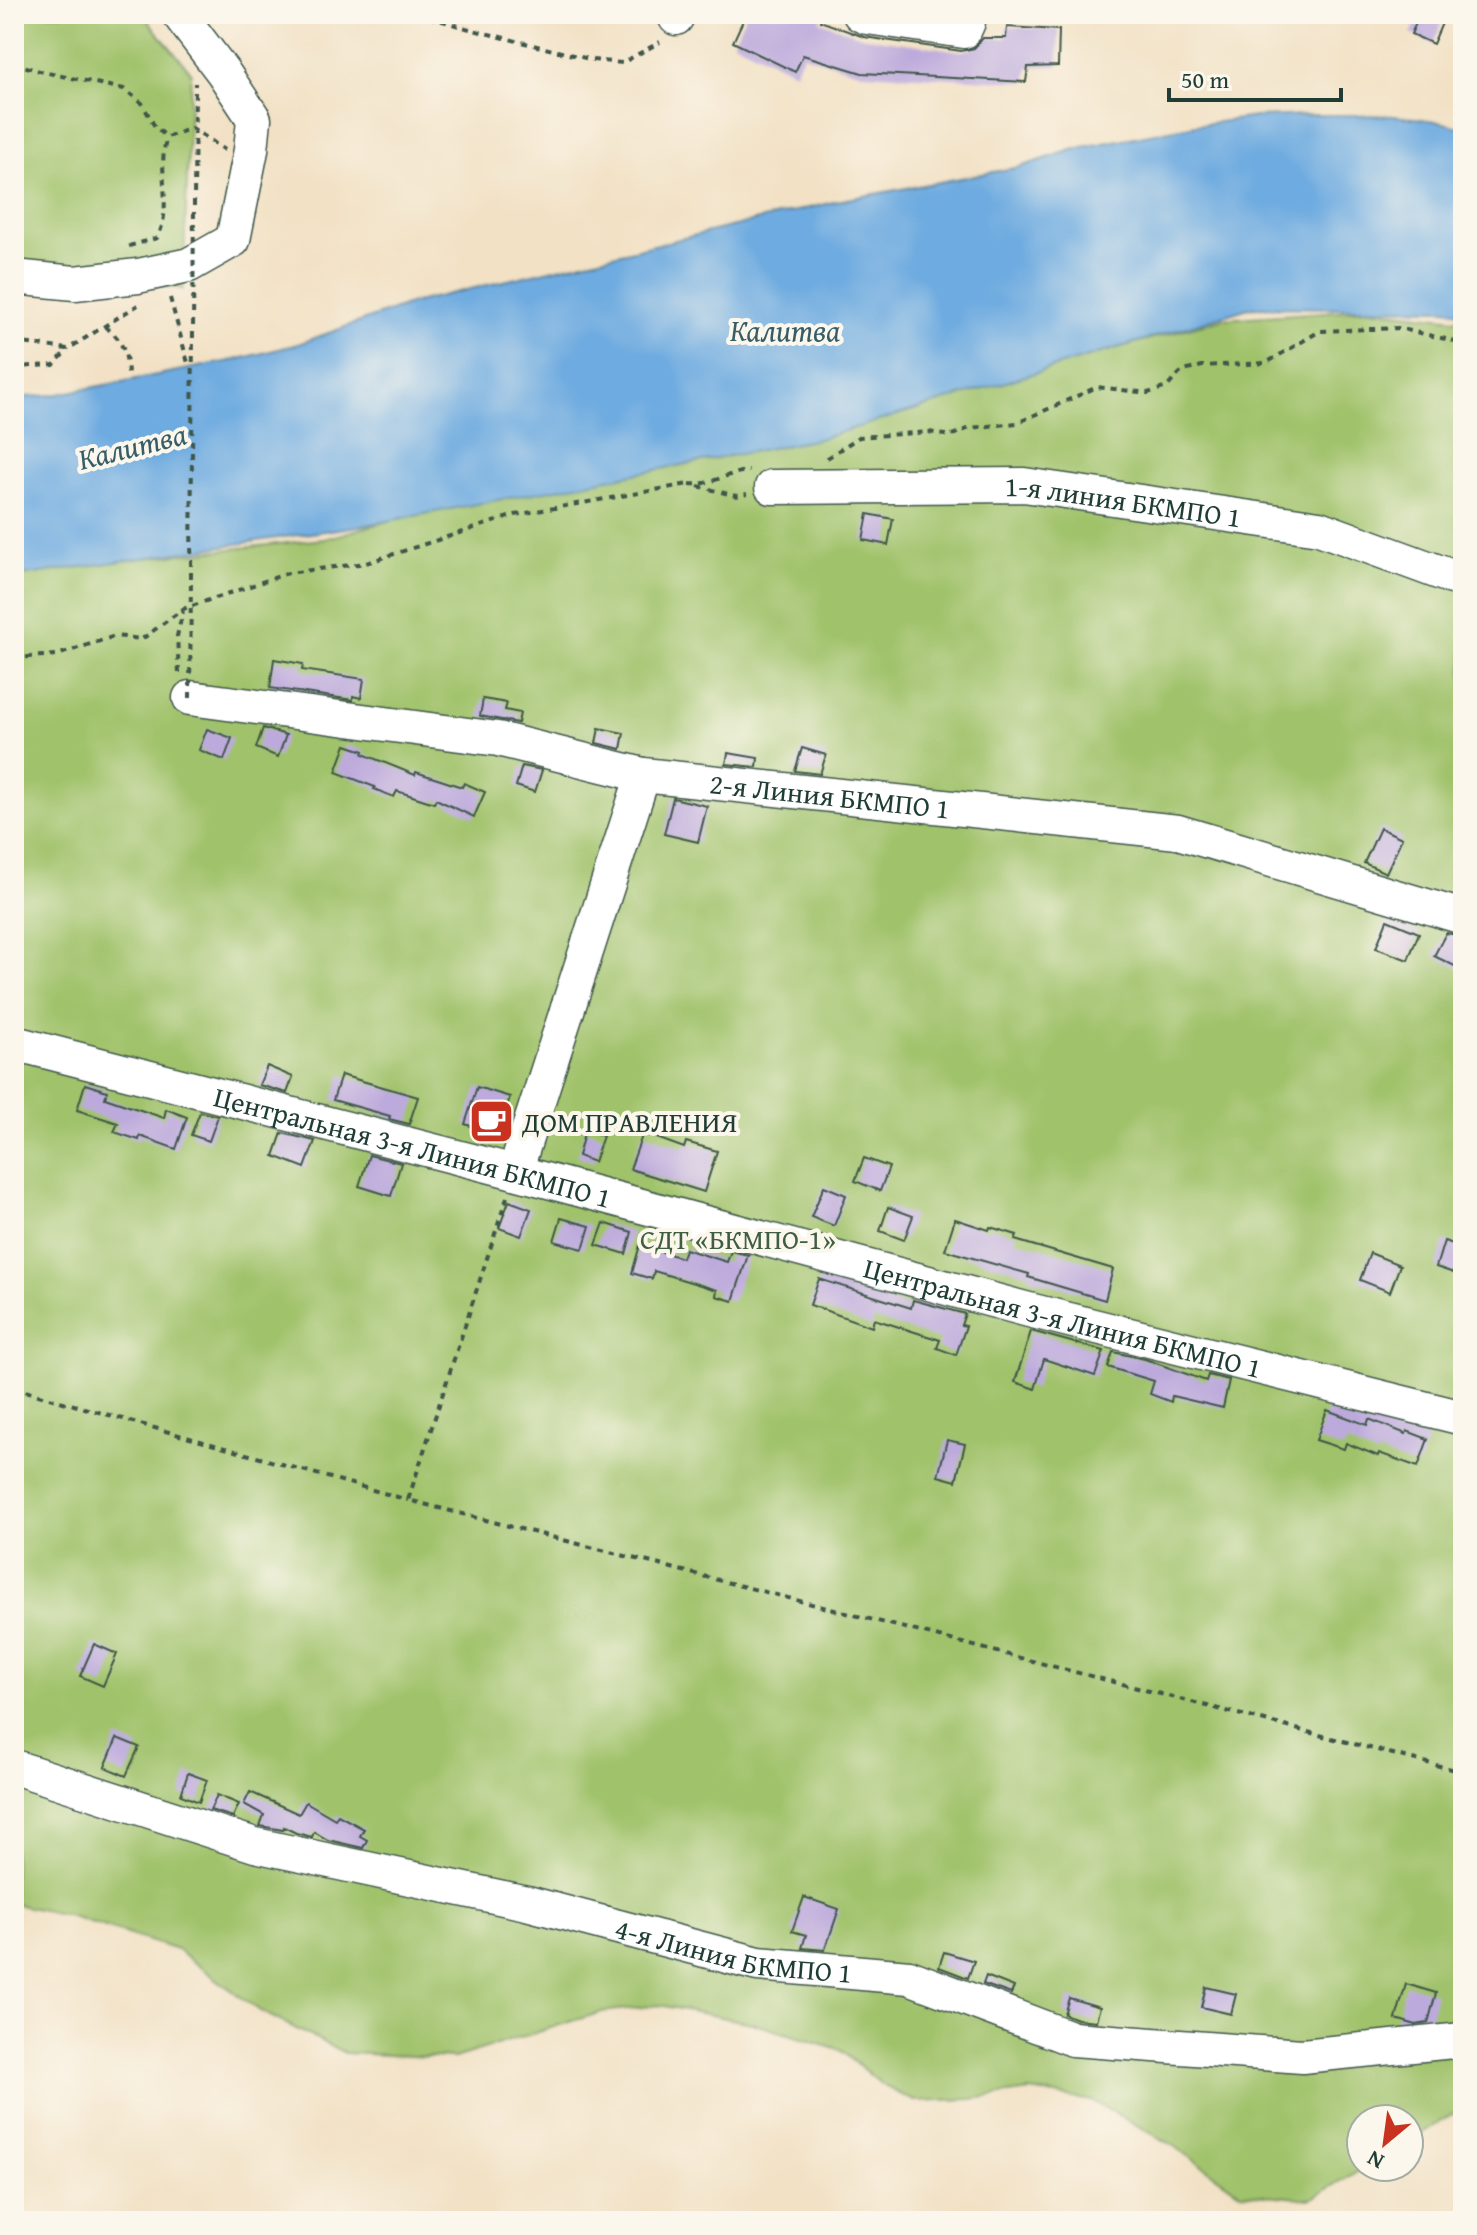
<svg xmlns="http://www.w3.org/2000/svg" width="1477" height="2235" font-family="'Gentium Book Plus',serif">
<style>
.green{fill:#a0c26b;stroke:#608050;stroke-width:2}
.water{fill:#6eabe0;stroke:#46748a;stroke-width:2}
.building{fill:#bdaadc}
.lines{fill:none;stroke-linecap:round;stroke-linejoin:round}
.minor-casing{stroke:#3f564a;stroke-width:37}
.path{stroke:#3f564a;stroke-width:4;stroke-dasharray:6 6;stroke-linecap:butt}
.minor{stroke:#fff;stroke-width:34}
.path-bridge{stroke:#3f564a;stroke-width:4;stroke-dasharray:6 6;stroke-linecap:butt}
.labels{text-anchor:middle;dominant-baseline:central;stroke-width:8;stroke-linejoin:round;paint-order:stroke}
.street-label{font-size:28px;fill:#1f3d34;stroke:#fbf7ec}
.poi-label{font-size:28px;fill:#1f3d34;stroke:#fbf7ec;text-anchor:start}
.park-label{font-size:28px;fill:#3f5e42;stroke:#fbf7ec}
.water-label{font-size:30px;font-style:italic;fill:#375e68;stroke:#fbf7ec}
</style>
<rect width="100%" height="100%" fill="#fbf7ec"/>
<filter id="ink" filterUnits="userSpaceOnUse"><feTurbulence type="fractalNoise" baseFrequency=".0125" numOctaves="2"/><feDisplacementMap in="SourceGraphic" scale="16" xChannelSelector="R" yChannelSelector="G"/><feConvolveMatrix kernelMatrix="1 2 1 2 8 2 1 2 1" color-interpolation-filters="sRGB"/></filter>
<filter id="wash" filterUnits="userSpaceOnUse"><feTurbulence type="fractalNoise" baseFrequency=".006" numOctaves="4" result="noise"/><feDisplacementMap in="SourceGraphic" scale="32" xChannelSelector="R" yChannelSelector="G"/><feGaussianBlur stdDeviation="1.8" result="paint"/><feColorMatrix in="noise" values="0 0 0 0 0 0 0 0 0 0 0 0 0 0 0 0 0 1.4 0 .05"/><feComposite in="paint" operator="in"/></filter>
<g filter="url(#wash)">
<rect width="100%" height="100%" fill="#f2e1c5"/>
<!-- green -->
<g class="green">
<path d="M14 14H142L191 72 183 289 14 263Z"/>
<path d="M1369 309 1463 320V2108L1409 2140V2119H1361V2167H1364L1311 2199 1241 2193 1171 2144 1093 2101 1030 2091 972 2099 914 2101 882 2085 839 2049 752 2023 659 2005 602 2012 454 2058 345 2053 260 2011 177 1950 71 1916 14 1904V572L324 539 521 484 1096 354 1222 319Z"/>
</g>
<!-- water -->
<path class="water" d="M1317 115C1366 115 1416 113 1463 128V313L1447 309 1252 307 819 439 372 524 14 577V398L53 395 235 360 298 344 412 303 842 200 1020 167 1078 148 1196 125 1255 117Z"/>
<g id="blocks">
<!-- building -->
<g class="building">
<path d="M746 14H823L820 21 864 37 961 51 974 48 983 38H1006L1007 27 1059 30 1058 66 1028 67 1026 82 862 73 803 55 795 72 733 42Z"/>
<path d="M1420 14H1446L1433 44 1411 34Z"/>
<path d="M868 514 893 519 888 545 863 540Z"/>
<path d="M274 659 303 664 302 670 364 679 361 698 353 696V700L270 688Z"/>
<path d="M483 699 507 703 505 710 520 713 518 723 480 716Z"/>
<path d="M263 728 286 735 278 757 256 748Z"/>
<path d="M599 728 624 733 621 749 596 743Z"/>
<path d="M207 729 232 738 224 760 199 750Z"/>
<path d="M346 745 364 751 363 754 415 775 416 772 462 787 464 783 485 792 474 817 436 799 434 803 397 791 394 797 374 789 375 787 336 772Z"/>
<path d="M802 748 826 755 820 774 795 771Z"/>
<path d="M728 753 758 758 757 767 726 764Z"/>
<path d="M522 766 542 770 535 792 516 786Z"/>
<path d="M673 798 707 806 698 842 664 834Z"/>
<path d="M1380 828 1402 838 1386 873 1364 863Z"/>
<path d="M1387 920 1419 933 1408 960 1376 948Z"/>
<path d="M1446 933 1463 936V970L1434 956Z"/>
<path d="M267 1066 293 1077 287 1093 259 1085Z"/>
<path d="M341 1075 418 1097 409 1124 389 1119 390 1116 333 1100Z"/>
<path d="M85 1084 107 1091 105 1098 164 1118 166 1109 187 1117 176 1149 140 1136 139 1140 114 1132 118 1123 77 1110Z"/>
<path d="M477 1087 510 1097 498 1135 465 1124Z"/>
<path d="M200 1112 218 1116 209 1141 191 1135Z"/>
<path d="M585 1130 603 1136 594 1162 578 1156Z"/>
<path d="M282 1133 315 1141 305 1168 274 1156Z"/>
<path d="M643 1133 684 1148 686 1142 717 1151 704 1192 630 1169Z"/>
<path d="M369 1155 401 1163 391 1196 359 1186Z"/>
<path d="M864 1158 889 1167 880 1191 855 1181Z"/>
<path d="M824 1186 846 1195 834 1226 811 1217Z"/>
<path d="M509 1201 531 1209 521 1236 499 1228Z"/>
<path d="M888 1207 913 1216 904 1240 880 1231Z"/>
<path d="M561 1218 590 1226 583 1249 554 1241Z"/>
<path d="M955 1219 989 1230 990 1227 1017 1235 1015 1240 1113 1269 1105 1300 1028 1277 1029 1274 945 1250Z"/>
<path d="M604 1223 632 1232 626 1254 596 1245Z"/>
<path d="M1444 1241 1463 1247V1276L1436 1267Z"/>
<path d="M640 1245 682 1258 685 1249 727 1262 731 1251 748 1255 733 1301 716 1296 717 1290 654 1271 652 1279 632 1273Z"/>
<path d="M1370 1253 1400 1265 1390 1292 1360 1280Z"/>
<path d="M819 1279 911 1308 913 1300 965 1314 961 1325 966 1326 956 1355 937 1348 940 1340 874 1319 872 1327 810 1305Z"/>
<path d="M1031 1331 1104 1351 1095 1376 1044 1359 1035 1389 1015 1382Z"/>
<path d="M1113 1352 1145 1359 1206 1381 1208 1375 1229 1380 1223 1408 1172 1396 1171 1402 1150 1394 1154 1381 1108 1367Z"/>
<path d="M1327 1410 1367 1425 1369 1419 1406 1434 1407 1431 1428 1439 1418 1467 1379 1453 1378 1456 1346 1443 1344 1449 1316 1440Z"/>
<path d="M947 1440 965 1444 956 1481 938 1476Z"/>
<path d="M94 1644 117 1654 103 1686 80 1676Z"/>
<path d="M117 1738 139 1747 126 1776 105 1767Z"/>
<path d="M188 1773 207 1780 199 1802 181 1795Z"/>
<path d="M250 1792 299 1814 306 1802 335 1819 338 1815 364 1829 360 1836 367 1840 363 1848 328 1840 314 1832 312 1837 296 1833 284 1827 283 1830 260 1826 264 1815 244 1804Z"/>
<path d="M217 1795 239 1804 233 1817 210 1810Z"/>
<path d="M804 1897 839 1909 825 1950 802 1948 806 1935 792 1931Z"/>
<path d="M944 1952 974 1961 968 1978 939 1967Z"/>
<path d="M986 1976 1014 1987 1011 1994 983 1984Z"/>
<path d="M1406 1984 1436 1993 1428 2023 1416 2025 1396 2019Z"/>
<path d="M1206 1987 1236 1994 1231 2014 1201 2007Z"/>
<path d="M1069 1998 1100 2007 1096 2021 1077 2019 1064 2014Z"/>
</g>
</g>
</g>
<g filter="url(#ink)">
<use href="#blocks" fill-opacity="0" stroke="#3f564a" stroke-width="2"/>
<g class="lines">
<defs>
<g id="minor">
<path d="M860 14 867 17 964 31 968 22 967 14"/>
<path d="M676 18 678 14"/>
<path d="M14 277 75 283 138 276 189 265 233 240 251 150 254 119 223 72 179 14"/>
<path id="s1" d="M772 487 1024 485 1319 528 1463 581"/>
<path id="s2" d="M190 698 498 739 643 775 1178 832 1463 917"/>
<path id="s3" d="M14 1043 515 1172 1029 1310 1463 1418"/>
<path d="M515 1172 643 775"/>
<path id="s4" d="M14 1767 255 1845 527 1903 758 1964 909 1977 1073 2039 1302 2056 1463 2040"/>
</g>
</defs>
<!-- minor casing -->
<use href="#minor" class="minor-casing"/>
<!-- path -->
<g class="path">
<path d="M418 14 473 30 593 60 622 63 660 42"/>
<path d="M14 63 43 72 124 89 142 103 155 127 167 137 192 128 225 150"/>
<path d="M129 246 157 238C174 208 156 170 167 137"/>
<path d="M170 298 188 363"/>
<path d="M105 327C123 338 128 358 128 377"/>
<path d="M14 342 68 349 138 305"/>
<path d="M14 367 54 365 68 349"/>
<path d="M827 458 859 437 929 432 950 436 970 428 1017 423 1097 387 1148 393 1167 387 1181 372 1202 366 1266 363 1320 331 1398 328 1463 343"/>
<path d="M690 484C709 486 729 472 749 471"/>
<path d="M698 486 736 496 747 494"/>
<path d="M14 658 57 655 115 636 142 639 183 609 288 573 366 563 515 515 689 484"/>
<path d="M179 673 177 636 183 611"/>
<path d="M507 1197 408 1500 1463 1772"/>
<path d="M14 1388 408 1500"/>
</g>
<!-- minor -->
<use href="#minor" class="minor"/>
<!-- path-bridge -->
<path class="path-bridge" d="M190 698 195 83"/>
</g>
</g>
<!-- icons -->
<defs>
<symbol id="cafe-square" viewBox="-11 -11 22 22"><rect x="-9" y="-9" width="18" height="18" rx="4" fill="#c8321e" stroke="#fbf7ec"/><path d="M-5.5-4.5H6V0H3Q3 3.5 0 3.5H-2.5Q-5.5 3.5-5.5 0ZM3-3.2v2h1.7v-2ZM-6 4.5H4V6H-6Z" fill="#fff"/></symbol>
</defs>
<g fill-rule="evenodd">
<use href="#cafe-square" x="466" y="1096" width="51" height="51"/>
</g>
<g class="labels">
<!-- street labels -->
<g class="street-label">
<text stroke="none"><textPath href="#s1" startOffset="352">1-я линия БКМПО 1</textPath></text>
<text stroke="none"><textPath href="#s2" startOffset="648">2-я Линия БКМПО 1</textPath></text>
<text stroke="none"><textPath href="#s3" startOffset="412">Центральная 3-я Линия БКМПО 1</textPath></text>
<text stroke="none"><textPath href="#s3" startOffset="1084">Центральная 3-я Линия БКМПО 1</textPath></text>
<text stroke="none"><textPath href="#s4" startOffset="744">4-я Линия БКМПО 1</textPath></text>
</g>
<!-- poi labels -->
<g class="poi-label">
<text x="522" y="1121">ДОМ ПРАВЛЕНИЯ</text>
</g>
<!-- park labels -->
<g class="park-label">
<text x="738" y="1238">СДТ «БКМПО-1»</text>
</g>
<!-- water labels -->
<g class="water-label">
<text x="785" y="330">Калитва</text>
<text transform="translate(132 446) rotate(-14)">Калитва</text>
</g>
</g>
<!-- margin -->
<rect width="1477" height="2235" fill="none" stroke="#fbf7ec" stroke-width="48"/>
<!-- north arrow -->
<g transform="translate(1385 2143) rotate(209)"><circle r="38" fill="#fbf7ec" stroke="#a3ada2" stroke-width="2"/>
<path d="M0-6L14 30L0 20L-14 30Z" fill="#c8321e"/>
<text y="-12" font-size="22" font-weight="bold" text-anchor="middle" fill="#1f3d34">N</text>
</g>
<!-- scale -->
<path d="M1169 88v12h172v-12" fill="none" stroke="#1f3d34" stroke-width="4"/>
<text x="1181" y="88" font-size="24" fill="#1f3d34" stroke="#fbf7ec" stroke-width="6" paint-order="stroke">50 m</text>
</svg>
